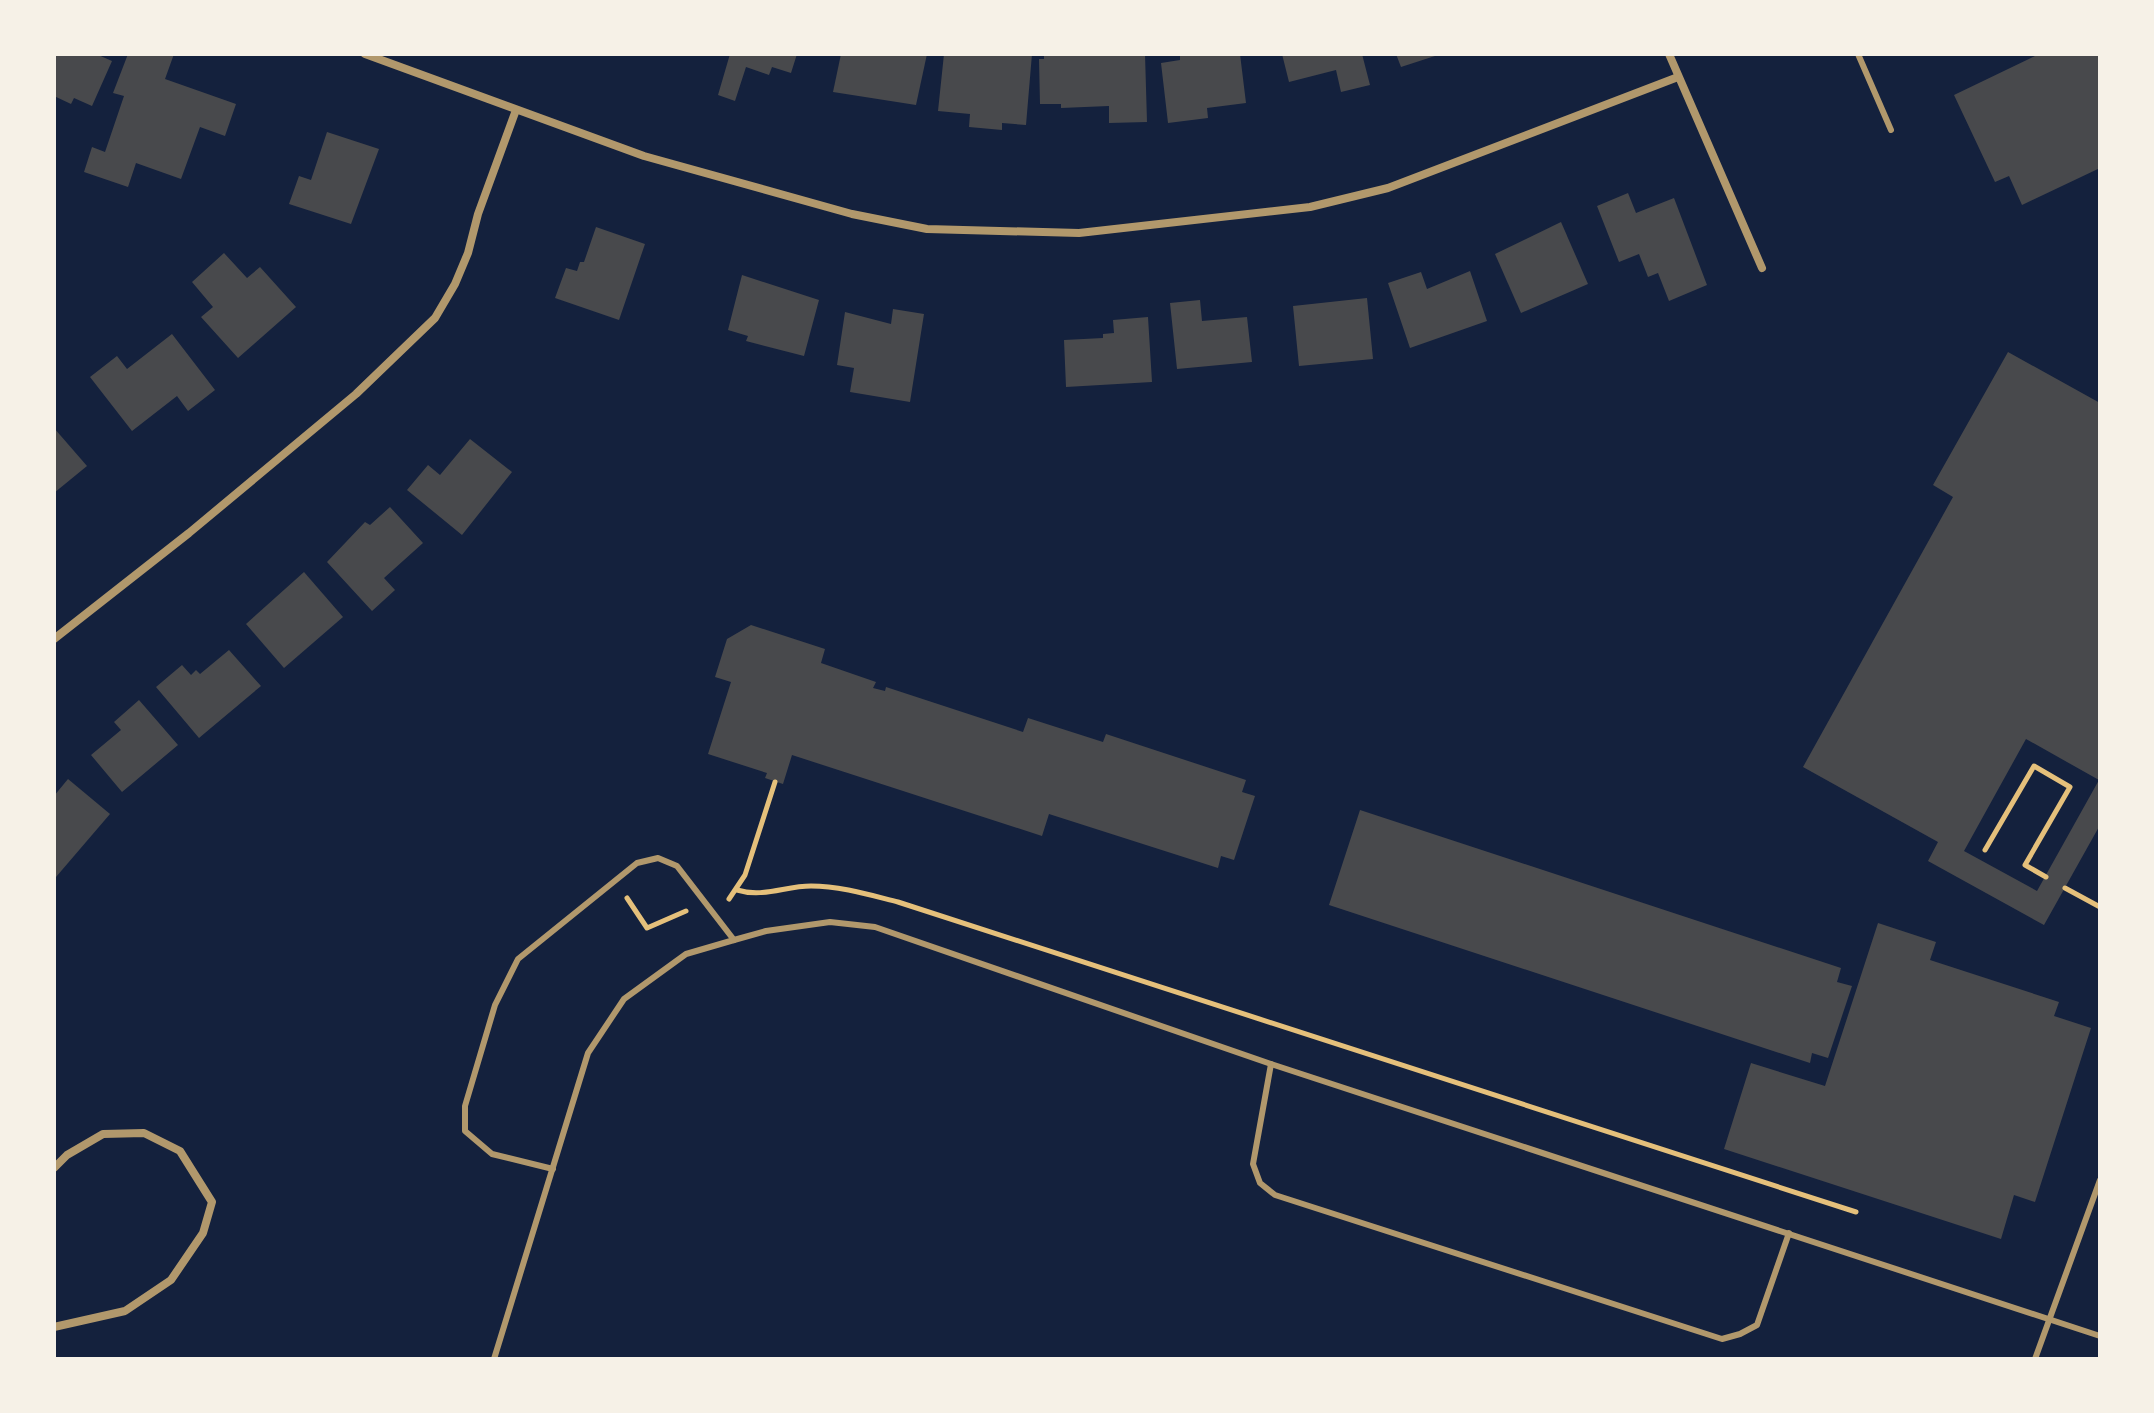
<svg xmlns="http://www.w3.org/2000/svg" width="2154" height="1413" font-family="Jost,sans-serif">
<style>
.building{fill:#48494c;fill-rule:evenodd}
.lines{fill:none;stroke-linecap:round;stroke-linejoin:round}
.path{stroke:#e5c07b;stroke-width:5}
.service{stroke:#b1986c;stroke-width:6}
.minor{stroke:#b1986c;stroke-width:8}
</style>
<rect width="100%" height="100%" fill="#14213d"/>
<!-- building -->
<g class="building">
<path d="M54 54H96L112 61 92 106 74 98 71 104 54 96Z"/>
<path d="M128 54H174L165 79 236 104 225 136 200 127 181 179 136 163 128 187 84 172 92 147 105 152 124 96 113 93Z"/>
<path d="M730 54H797L791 73 772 67 769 75 746 67 735 101 718 95Z"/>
<path d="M841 54H927L916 105 833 92Z"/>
<path d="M944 54H1032L1026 125 1002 123V130L969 127 970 114 938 111Z"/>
<path d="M1044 54H1145L1147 122 1109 123V106L1061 108V104H1040L1039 59H1044Z"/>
<path d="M1180 54H1240L1246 103 1207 108 1208 118 1168 123 1161 63 1180 60Z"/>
<path d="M1282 54H1362L1370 85 1341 92 1336 70 1289 82Z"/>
<path d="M1396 54H1438V55L1401 67Z"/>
<path d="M2039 54H2100V168L2022 205 2009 176 1995 182 1954 95Z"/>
<path d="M327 132 379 149 351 224 289 204 299 176 311 180Z"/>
<path d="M1628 193 1636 213 1674 198 1707 285 1669 301 1658 273 1648 277 1639 254 1619 262 1597 206Z"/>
<path d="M1561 222 1588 284 1521 313 1495 254Z"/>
<path d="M596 227 645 244 619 320 555 298 566 268 577 271 580 262H584Z"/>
<path d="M224 253 247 278 260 267 296 307 238 358 201 317 213 307 192 282Z"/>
<path d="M1470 271 1487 321 1410 348 1388 283 1421 272 1427 289Z"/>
<path d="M742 275 819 300 804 356 746 341 748 336 728 330Z"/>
<path d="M1367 298 1373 359 1299 366 1293 306Z"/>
<path d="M1200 300 1202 321 1247 317 1252 362 1177 369 1170 303Z"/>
<path d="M893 309 924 314 910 402 850 392 854 368 837 365 845 312 891 324Z"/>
<path d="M1148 317 1152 382 1066 387 1064 340 1103 338V334L1114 333 1113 320Z"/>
<path d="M172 334 215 390 188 411 177 396 132 431 90 377 117 356 127 369Z"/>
<path d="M2008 352 2100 403V825L2044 925 1928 861 1938 842 1803 767 1953 497 1933 485ZM2026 739 2099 780 2037 891 1964 851Z"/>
<path d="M54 428 87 466 54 493Z"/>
<path d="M470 439 512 472 462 535 407 490 428 465 440 475Z"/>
<path d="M390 507 423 543 384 578 395 590 372 611 327 562 365 522 370 525Z"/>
<path d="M304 572 343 617 284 668 246 624Z"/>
<path d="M751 625 825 649 821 663 876 682 873 688 885 691 886 687 1023 732 1028 718 1103 742 1106 734 1246 780 1242 792 1255 796 1234 860 1221 856 1218 868 1049 814 1042 836 792 755 783 784 765 778 767 773 708 754 731 682 715 677 727 639Z"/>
<path d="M229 650 261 686 199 738 156 687 182 665 191 675 196 670 200 674Z"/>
<path d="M139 700 178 745 122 792 91 755 121 730 114 722Z"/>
<path d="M68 779 110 814 56 877 54 796Z"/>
<path d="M1360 810 1841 968 1837 982 1852 986 1828 1058 1812 1053 1810 1063 1329 905Z"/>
<path d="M1878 923 1936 942 1930 960 2059 1002 2054 1016 2091 1028 2035 1202 2014 1195 2001 1239 1724 1149 1751 1063 1825 1086Z"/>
</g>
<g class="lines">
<!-- path -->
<g class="path">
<path d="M1985 850 2034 766 2070 787 2025 865 2046 877"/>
<path d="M2065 888 2100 907"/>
<path d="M737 890C763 898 785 886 811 886 840 886 870 895 898 902L1856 1212"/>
<path d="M627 898 647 928 686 911"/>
<path d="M729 899 745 875 775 782"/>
</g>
<!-- service -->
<g class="service">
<path d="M1858 54 1891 130"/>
<path d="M1271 1064 1253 1164 1260 1183 1275 1195 1722 1339 1740 1334 1757 1325 1789 1233"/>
<path d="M553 1169 492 1154 465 1131V1106L495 1005 518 959 637 863 658 858 677 866 734 940"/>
<path d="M494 1359 588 1053 624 999 686 954 734 940 766 931 830 922 875 927 1271 1064 2100 1336"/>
<path d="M2035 1359 2100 1180"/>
</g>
<!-- minor -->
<g class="minor">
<path d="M365 54 644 156 852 214 927 229 1079 233 1310 207 1388 188 1678 77"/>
<path d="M1669 54 1762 268"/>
<path d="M54 639 189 533 356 394 435 318 455 284 468 253 478 214 516 110"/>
<path d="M54 1168 67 1155 103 1134 144 1133 180 1151 212 1202 203 1233 171 1280 125 1311 54 1327"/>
</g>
</g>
<!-- border -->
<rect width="2154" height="1413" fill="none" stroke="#f6f1e7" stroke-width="112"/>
</svg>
